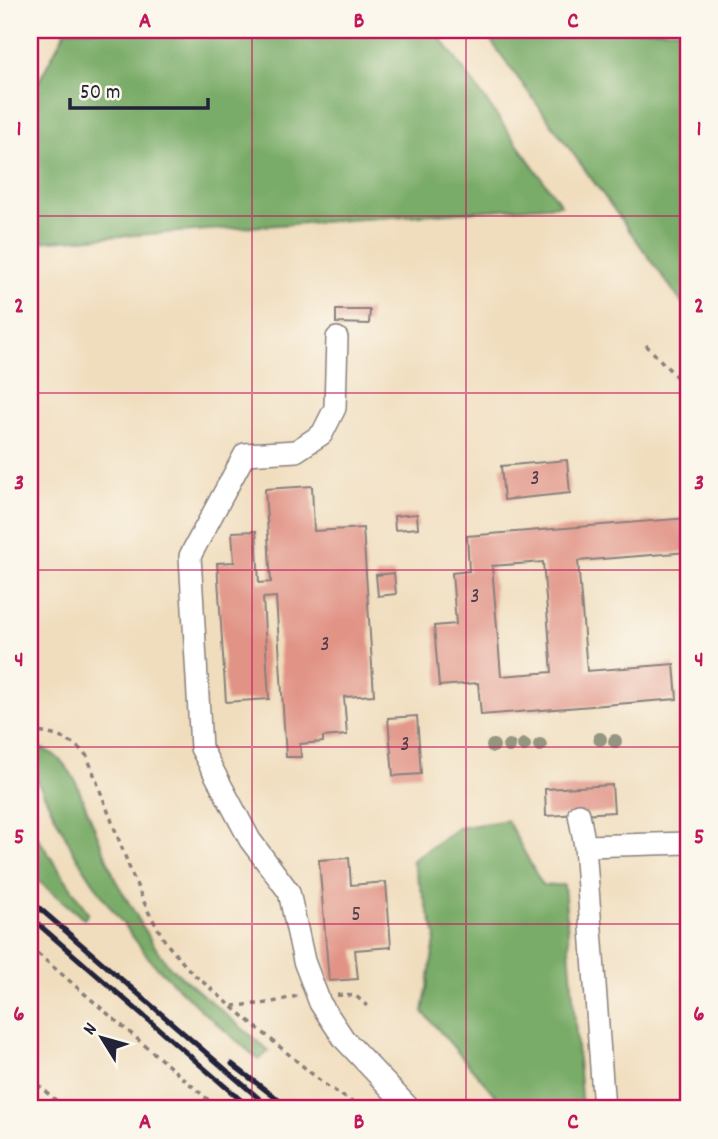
<svg xmlns="http://www.w3.org/2000/svg" width="718" height="1139" font-family="Dekko,sans-serif">
<style>
.forest{fill:#79ac68;stroke:#4e6752;stroke-width:2}
.building{fill:#e19385;fill-rule:evenodd}
.lines{fill:none;stroke-linecap:round;stroke-linejoin:round}
.minor-casing{stroke:#89807c;stroke-width:24}
.path{stroke:#89807c;stroke-width:3.5;stroke-dasharray:5 5;stroke-linecap:butt}
.minor{stroke:#fff;stroke-width:21}
.rail{stroke:#22223b;stroke-width:5}
.tree{fill:#959681}
.grid{fill:none;stroke:#c2185b;stroke-width:2;stroke-opacity:0.55}
.labels{text-anchor:middle;dominant-baseline:central;stroke-width:5;stroke-linejoin:round;paint-order:stroke}
.number-label{font-size:21px;fill:#523e4e}
.neatline{fill:none;stroke:#c2185b;stroke-width:2.5}
.grid-label{font-size:23px;text-anchor:middle;font-weight:bold;fill:#c2185b}
</style>
<rect width="100%" height="100%" fill="#fbf7ec"/>
<filter id="ink" filterUnits="userSpaceOnUse"><feTurbulence type="fractalNoise" baseFrequency=".0143" numOctaves="2"/><feDisplacementMap in="SourceGraphic" scale="14" xChannelSelector="R" yChannelSelector="G"/><feConvolveMatrix kernelMatrix="1 2 1 2 8 2 1 2 1" color-interpolation-filters="sRGB"/></filter>
<filter id="wash" filterUnits="userSpaceOnUse"><feTurbulence type="fractalNoise" baseFrequency=".00686" numOctaves="4" result="noise"/><feDisplacementMap in="SourceGraphic" scale="28" xChannelSelector="R" yChannelSelector="G"/><feGaussianBlur stdDeviation="1.57" result="paint"/><feColorMatrix in="noise" values="0 0 0 0 0 0 0 0 0 0 0 0 0 0 0 0 0 1.4 0 .05"/><feComposite in="paint" operator="in"/></filter>
<g filter="url(#wash)">
<rect width="100%" height="100%" fill="#f0ddbd"/>
<!-- forest -->
<g class="forest">
<path d="M66 30H435L561 205 36 242 30 240V98Z"/>
<path d="M483 30H688V311Z"/>
<path d="M30 746C51 748 65 762 75 780L116 881 153 944 170 967 269 1051 259 1060 200 1009 152 962 105 900 73 851 30 767Z"/>
<path d="M507 820 542 885H564L582 1109H507L423 1012 436 935 412 861 458 828Z"/>
<path d="M30 826 88 913 84 919 30 874Z"/>
</g>
<g id="blocks">
<!-- building -->
<g class="building">
<path d="M336 310H370L369 324 336 323Z"/>
<path d="M567 460 570 493 504 500 501 466Z"/>
<path d="M312 486 314 531 363 528 374 695 344 697 347 735 323 737V742L300 744 301 757H286L276 597 263 598 269 699 226 702 217 563 234 562 232 532 256 531 259 583 271 582 265 489Z"/>
<path d="M417 514 418 528 395 530 394 516Z"/>
<path d="M688 518V552L578 561 587 671 674 664 677 699 481 715 478 683 439 686 434 626 456 624 452 573 469 571 467 536ZM543 562 552 672 501 676 492 566Z"/>
<path d="M394 573 396 594 378 596 376 575Z"/>
<path d="M417 716 421 774 393 776 388 718Z"/>
<path d="M612 785 614 812 546 816 545 789Z"/>
<path d="M349 858 351 885 386 882 391 947 355 950 358 979 329 981 319 860Z"/>
</g>
</g>
</g>
<g filter="url(#ink)">
<use href="#blocks" fill-opacity="0" stroke="#89807c" stroke-width="2"/>
<g class="lines">
<defs>
<g id="minor">
<path d="M337 338 335 408 322 434 296 451 245 454 190 556 201 748 250 840 289 892 304 961 320 1003 344 1039 410 1109"/>
<path d="M579 814 585 846 604 1109"/>
<path d="M585 846 688 843"/>
</g>
</defs>
<!-- minor casing -->
<use href="#minor" class="minor-casing"/>
<!-- path -->
<g class="path">
<path d="M646 345 688 389"/>
<path d="M30 732C51 732 72 739 87 756L133 877 148 911 166 943 191 972 324 1084 363 1109"/>
<path d="M30 947 219 1109"/>
<path d="M337 995 356 996 367 1006"/>
<path d="M233 1006 269 1003 297 996"/>
<path d="M30 1078 66 1109"/>
</g>
<!-- minor -->
<use href="#minor" class="minor"/>
<!-- rail -->
<g class="rail">
<path d="M30 900 271 1109"/>
<path d="M30 917 251 1109"/>
<path d="M232 1064 290 1109"/>
</g>
</g>
<!-- trees -->
<g class="tree">
<circle cx="600" cy="739" r="7"/>
<circle cx="615" cy="741" r="7"/>
<circle cx="524" cy="745" r="7"/>
<circle cx="540" cy="745" r="7"/>
<circle cx="493" cy="746" r="7"/>
<circle cx="509" cy="746" r="7"/>
</g>
</g>
<!-- grid -->
<path class="grid" d="M252 30V1109M466 30V1109M30 216H688M30 393H688M30 570H688M30 747H688M30 924H688"/>
<g class="labels">
<!-- number labels -->
<g class="number-label">
<text x="535" y="480">3</text>
<text x="475" y="598">3</text>
<text x="325" y="646">3</text>
<text x="405" y="746">3</text>
<text x="356" y="916">5</text>
</g>
</g>
<!-- margin -->
<rect width="718" height="1139" fill="none" stroke="#fbf7ec" stroke-width="77"/>
<!-- north arrow -->
<g transform="translate(102 1038) rotate(307)" stroke="#fbf7ec" stroke-width="5" paint-order="stroke">
<path d="M0-5L12 26L0 18L-12 26Z" fill="#22223b"/>
<text y="-10" font-size="19" font-weight="bold" text-anchor="middle" fill="#22223b">N</text>
</g>
<!-- scale -->
<path d="M70 98v10h138v-10" fill="none" stroke="#22223b" stroke-width="3.5"/>
<text x="80" y="98" font-size="21" fill="#22223b" stroke="#fbf7ec" stroke-width="5" paint-order="stroke">50 m</text>
<rect x="38" y="38" width="642" height="1062" class="neatline"/>
<g class="grid-label">
<text x="145" y="27">A</text>
<text x="359" y="27">B</text>
<text x="573" y="27">C</text>
<text x="19" y="135">1</text>
<text x="699" y="135">1</text>
<text x="19" y="312">2</text>
<text x="699" y="312">2</text>
<text x="19" y="489">3</text>
<text x="699" y="489">3</text>
<text x="19" y="666">4</text>
<text x="699" y="666">4</text>
<text x="19" y="843">5</text>
<text x="699" y="843">5</text>
<text x="19" y="1020">6</text>
<text x="699" y="1020">6</text>
<text x="145" y="1128">A</text>
<text x="359" y="1128">B</text>
<text x="573" y="1128">C</text>
</g>
</svg>
